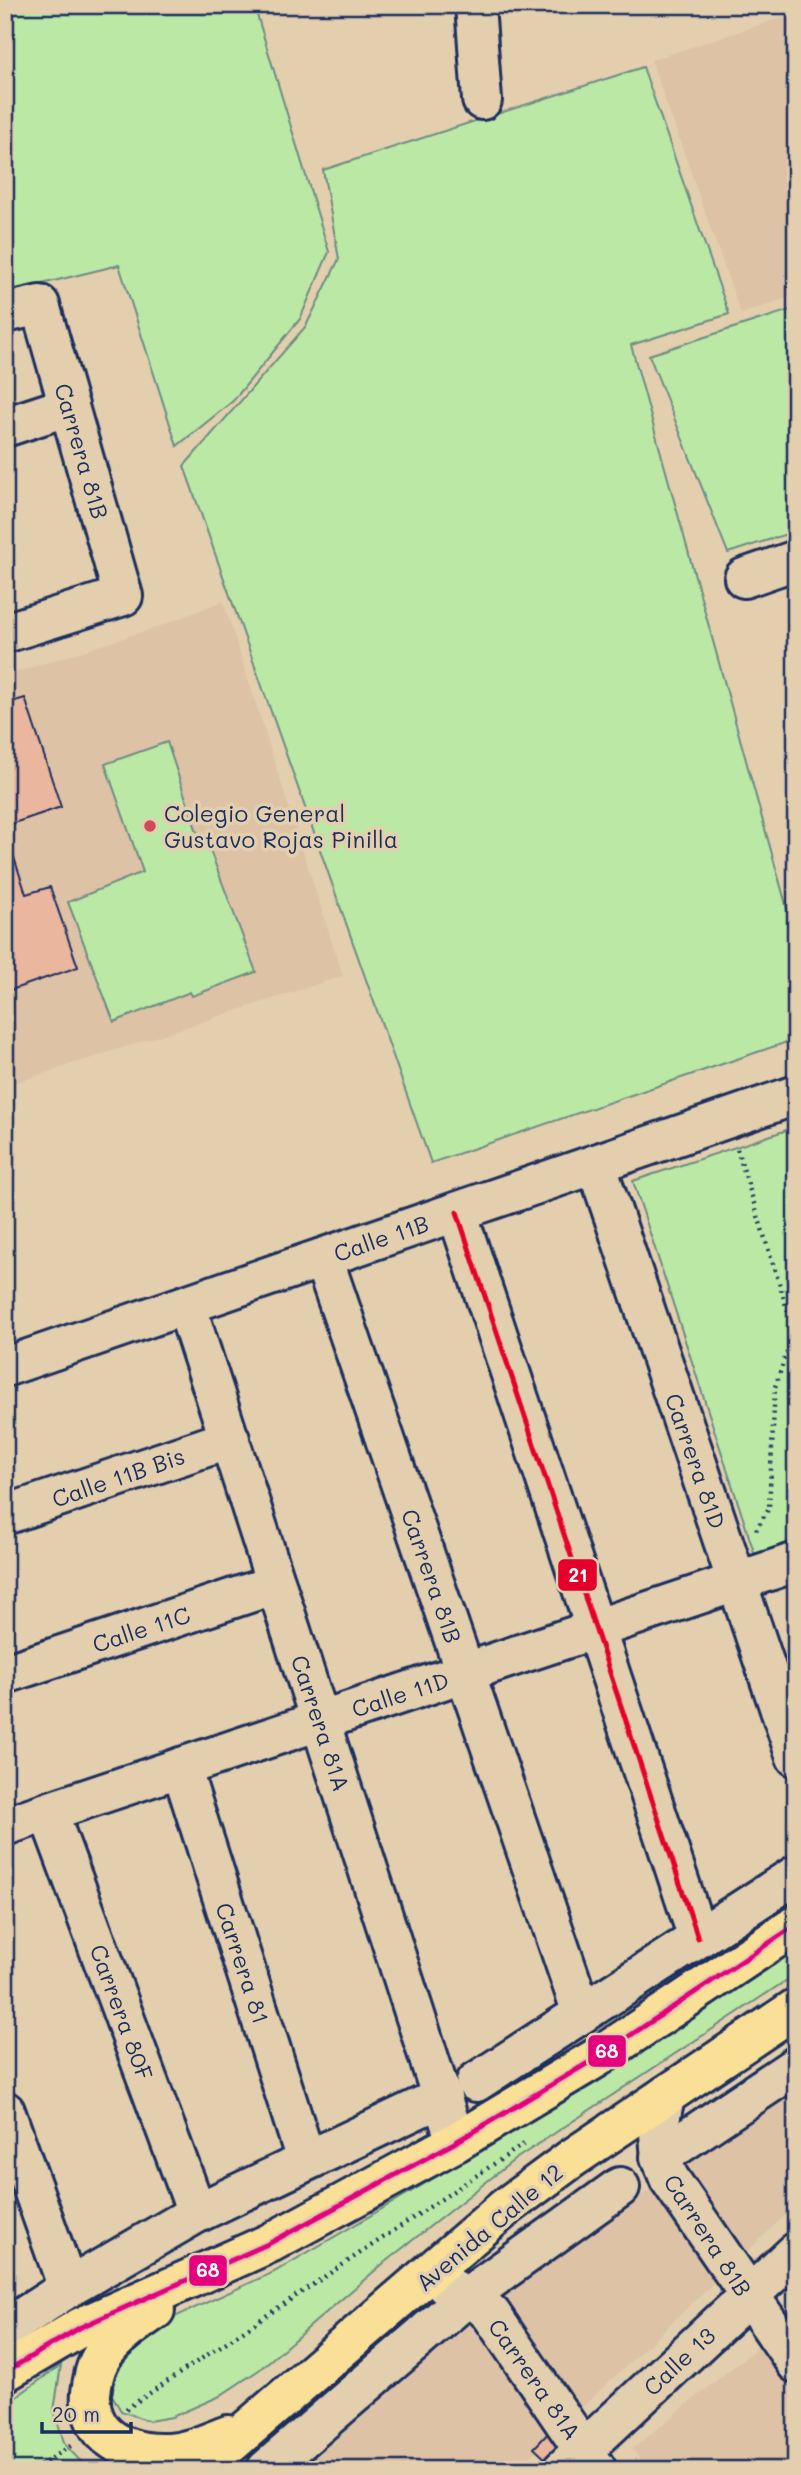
<svg xmlns="http://www.w3.org/2000/svg" width="801" height="2475" font-family="Mali,sans-serif">
<style>
.built{fill:#ddc2a6}
.green{fill:#bce8a6;stroke:#6c8c82;stroke-width:2}
.building{fill:#ebb69e;stroke:#1b2f5e;stroke-width:2}
.lines{fill:none;stroke-linecap:round;stroke-linejoin:round}
.minor-casing{stroke:#1b2f5e;stroke-width:44}
.major-casing{stroke:#1b2f5e;stroke-width:44}
.path{stroke:#1b2f5e;stroke-width:4.5;stroke-dasharray:2 5;stroke-linecap:butt}
.minor{stroke:#e3cfae;stroke-width:38}
.major{stroke:#fadf96;stroke-width:38}
.bus-1-casing{stroke:#e3cfae;stroke-width:10}
.bus-2-casing{stroke:#e3cfae;stroke-width:10}
.bus-1{stroke:#e4002b;stroke-width:5}
.bus-2{stroke:#e5007d;stroke-width:5}
.poi-dot{fill:#d1495b;stroke:#e3cfae;stroke-width:2.5}
.labels{text-anchor:middle;dominant-baseline:central;stroke-width:7;stroke-linejoin:round;paint-order:stroke}
.street-label{font-size:23px;fill:#1b2f5e;stroke:#e3cfae}
.poi-label{font-size:23px;fill:#1b2f5e;stroke:#e3cfae;text-anchor:start}
.line-badge{stroke:#e3cfae;stroke-width:2.5}
.badge-label{font-size:19px;text-anchor:middle;font-weight:bold;fill:#fff}
</style>
<rect width="100%" height="100%" fill="#e3cfae"/>
<filter id="ink" filterUnits="userSpaceOnUse"><feTurbulence type="fractalNoise" baseFrequency=".0143" numOctaves="2"/><feDisplacementMap in="SourceGraphic" scale="14" xChannelSelector="R" yChannelSelector="G"/><feConvolveMatrix kernelMatrix="1 2 1 2 8 2 1 2 1" color-interpolation-filters="sRGB"/></filter>
<g filter="url(#ink)">
<!-- built -->
<g class="built">
<path d="M796 13V295L741 314 651 60Z"/>
<path d="M223 601 343 976 5 1086V676L158 627Z"/>
<path d="M796 2087V2205L516 2470H301L512 2287Z"/>
<path d="M796 2316V2470H649L632 2449Z"/>
</g>
<!-- green -->
<g class="green">
<path d="M5 5H254L329 252 300 319 233 401 177 446 119 265 5 293Z"/>
<path d="M643 67 729 314 631 345 796 941V1039L431 1163 184 466 306 326 339 259 323 170Z"/>
<path d="M796 308V531L728 553 649 355Z"/>
<path d="M167 742 202 847 208 845 256 972 192 996 190 992 114 1022 68 902 143 872 105 764Z"/>
<path d="M796 1127V1545L756 1558 633 1181Z"/>
<path d="M796 1949V1974L514 2160 385 2262 259 2370 218 2397 172 2417 149 2421 121 2411 112 2395 116 2375 133 2342 159 2324 274 2272 399 2199 578 2092Z"/>
<path d="M61 2365 54 2411 65 2445 89 2470H5V2405Z"/>
</g>
<!-- building -->
<g class="building">
<path d="M25 698 61 807 5 826V704Z"/>
<path d="M5 830 26 894 50 887 78 967 5 992Z"/>
<path d="M554 2427 573 2445 553 2466 534 2448Z"/>
</g>
<g class="lines">
<defs>
<g id="minor">
<path d="M475 5 482 100"/>
<path d="M5 313 40 305 123 596 5 633"/>
<path d="M5 427 69 406"/>
<path d="M744 578 796 560"/>
<path d="M596 1164 796 1757"/>
<path d="M457 1212 698 1938"/>
<path d="M323 1258 582 2013"/>
<path d="M186 1305 456 2142"/>
<path d="M5 1367 796 1095"/>
<path d="M5 1515 230 1439"/>
<path d="M5 1674 276 1584"/>
<path d="M181 1767 306 2160"/>
<path d="M48 1812 197 2213"/>
<path d="M5 1826 796 1562"/>
<path d="M476 2082 796 1875"/>
<path d="M666 2095C657 2125 656 2150 669 2178L796 2363"/>
<path d="M5 2111 68 2288"/>
<path d="M660 2157 796 2066"/>
<path d="M446 2285 480 2304 491 2314 597 2470"/>
<path d="M5 2329 68 2288 197 2213 442 2097"/>
<path d="M266 2470 468 2296 620 2187"/>
<path d="M562 2470 796 2252"/>
</g>
<g id="major">
<path d="M155 2310C138 2322 119 2334 106 2351 97 2361 94 2373 92 2386 82 2439 133 2458 177 2452 194 2450 212 2441 228 2435"/>
<path d="M5 2372 81 2327 270 2243 456 2142 598 2057 796 1925"/>
<path d="M200 2470 506 2207 571 2159 796 2008"/>
</g>
</defs>
<!-- minor casing -->
<use href="#minor" class="minor-casing"/>
<!-- major casing -->
<use href="#major" class="major-casing"/>
<!-- path -->
<g class="path">
<path d="M737 1149 794 1331"/>
<path d="M756 1530 769 1508 775 1387 796 1326"/>
<path d="M126 2409 527 2142"/>
<path d="M34 2470 72 2445"/>
</g>
<!-- minor -->
<use href="#minor" class="minor"/>
<!-- major -->
<use href="#major" class="major"/>
<defs>
<path id="bus-1" d="M457 1212 698 1938"/>
<path id="bus-2" d="M5 2372 81 2327 270 2243 456 2142 598 2057 796 1925"/>
</defs>
<!-- bus-1 casing -->
<use href="#bus-1" class="bus-1-casing"/>
<!-- bus-2 casing -->
<use href="#bus-2" class="bus-2-casing"/>
<!-- bus-1 -->
<use href="#bus-1" class="bus-1"/>
<!-- bus-2 -->
<use href="#bus-2" class="bus-2"/>
</g>
</g>
<!-- markers -->
<circle class="poi-dot" cx="150" cy="826" r="7"/>
<g class="labels">
<!-- street labels -->
<g class="street-label">
<text transform="translate(82 451) rotate(74)">Carrera 81B</text>
<text transform="translate(381 1238) rotate(-19)">Calle 11B</text>
<text transform="translate(696 1461) rotate(71)">Carrera 81D</text>
<text transform="translate(118 1477) rotate(-19)">Calle 11B Bis</text>
<text transform="translate(432 1576) rotate(71)">Carrera 81B</text>
<text transform="translate(141 1629) rotate(-18)">Calle 11C</text>
<text transform="translate(400 1694) rotate(-18)">Calle 11D</text>
<text transform="translate(321 1723) rotate(72)">Carrera 81A</text>
<text transform="translate(243 1963) rotate(72)">Carrera 81</text>
<text transform="translate(122 2012) rotate(70)">Carrera 80F</text>
<text transform="translate(489 2227) rotate(-40)">Avenida Calle 12</text>
<text transform="translate(708 2235) rotate(57)">Carrera 81B</text>
<text transform="translate(679 2361) rotate(-43)">Calle 13</text>
<text transform="translate(535 2379) rotate(55)">Carrera 81A</text>
</g>
<!-- poi labels -->
<g class="poi-label">
<text x="164" y="813">Colegio General<tspan x="164" dy="26">Gustavo Rojas Pinilla</tspan></text>
</g>
</g>
<g class="line-badge">
<rect x="557" y="1558" width="41" height="34" rx="7" fill="#e4002b"/>
<rect x="587" y="2034" width="40" height="34" rx="7" fill="#e5007d"/>
<rect x="188" y="2254" width="40" height="33" rx="7" fill="#e5007d"/>
</g>
<g class="badge-label">
<text x="578" y="1582">21</text>
<text x="607" y="2058">68</text>
<text x="208" y="2277">68</text>
</g>
<!-- margin -->
<rect width="801" height="2475" fill="none" stroke="#e3cfae" stroke-width="28"/>
<rect x="14" y="14" width="773" height="2447" fill="none" stroke="#1b2f5e" stroke-width="2.5" filter="url(#ink)"/>
<!-- scale -->
<path d="M42 2422v10h89v-10" fill="none" stroke="#1b2f5e" stroke-width="3.5"/>
<text x="52" y="2422" font-size="21" fill="#1b2f5e" stroke="#e3cfae" stroke-width="5" paint-order="stroke">20 m</text>
</svg>
